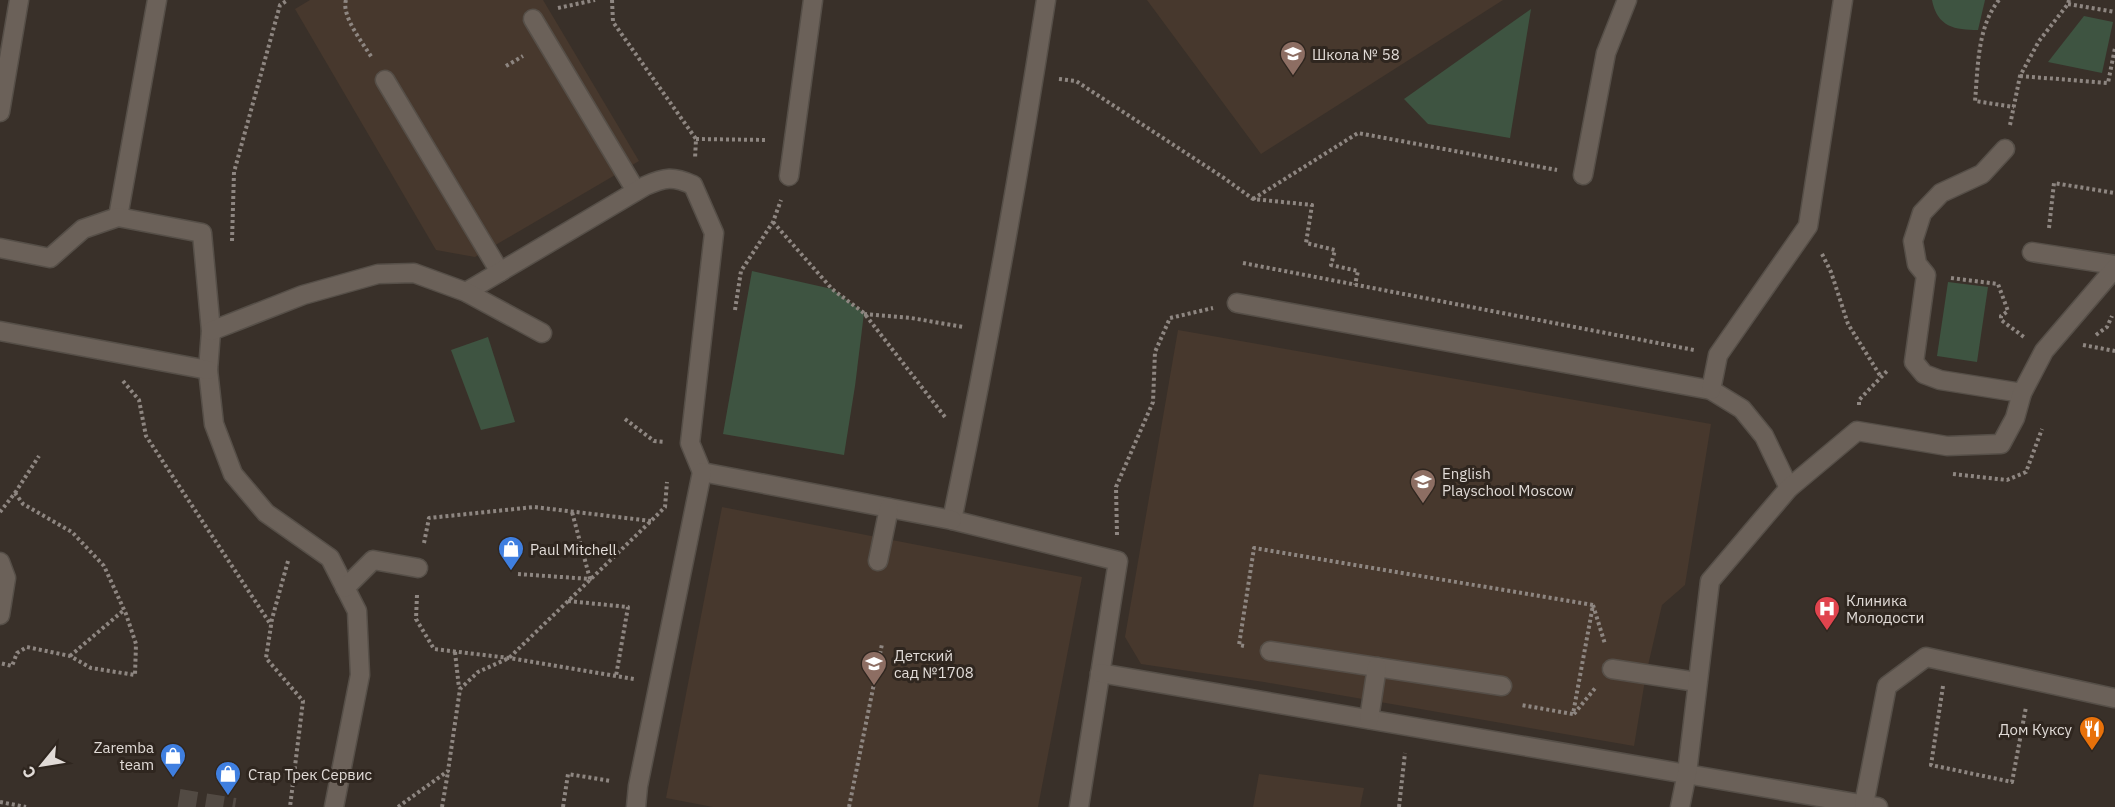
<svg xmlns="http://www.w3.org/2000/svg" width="2115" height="807" font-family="'IBM Plex Sans',sans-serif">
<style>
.built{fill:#47382d}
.green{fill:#3e5441}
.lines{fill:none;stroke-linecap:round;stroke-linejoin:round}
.minor-tunnel{stroke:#524a43;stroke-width:18;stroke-dasharray:18 9;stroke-linecap:butt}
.minor-casing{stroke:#564f48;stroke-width:21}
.path{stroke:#8e8681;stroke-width:4;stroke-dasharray:3 3;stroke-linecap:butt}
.minor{stroke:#6b6159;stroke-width:18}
.labels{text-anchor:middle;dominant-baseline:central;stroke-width:6;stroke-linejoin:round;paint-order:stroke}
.poi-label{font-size:15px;fill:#e1dbd7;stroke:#2f261f;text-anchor:start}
</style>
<rect width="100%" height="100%" fill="#393029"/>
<!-- built -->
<g class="built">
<path d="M310 0H543L639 161 475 257 436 250 295 9Z"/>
<path d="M1147 0H1503L1261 154Z"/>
<path d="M1178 330 1711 424 1685 585 1662 605 1646 674 1634 746 1264 682 1141 664 1125 637Z"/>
<path d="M722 507 1082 577 1038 807H713L666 798Z"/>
<path d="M1259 774 1364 788 1360 807H1253Z"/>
</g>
<!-- green -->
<g class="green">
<path d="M1932 0H1985L1978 30C1955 30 1937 27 1932 0Z"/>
<path d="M1531 9 1510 138 1428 124 1404 99Z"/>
<path d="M2084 16 2113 22 2102 73 2048 62Z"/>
<path d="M752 271 832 289 864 313 855 386 844 455 723 434Z"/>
<path d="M1948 282 1988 287 1977 362 1937 356Z"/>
<path d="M488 337 515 422 481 430 451 350Z"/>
</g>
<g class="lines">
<!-- minor-tunnel -->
<path class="minor-tunnel" d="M179 798 235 807"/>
<defs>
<g id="minor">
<path d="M1046 0C1019 174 988 348 952 520L1118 561 1079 807"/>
<path d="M533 19 636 191"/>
<path d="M385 80 500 272"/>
<path d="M0 112 19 0"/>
<path d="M2005 149 1982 174 1941 193 1922 213 1913 241 1917 264 1926 275 1914 362 1924 374 1940 380 2022 393"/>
<path d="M1583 175 1606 53 1627 0"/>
<path d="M789 176 813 0"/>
<path d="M118 217 157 0"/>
<path d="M0 248 50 258 83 229 118 217 202 233 211 331 208 370 214 424 233 474 266 513 330 558 357 611 360 675 334 807"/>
<path d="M2032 252 2115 265"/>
<path d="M466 292 645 186C665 177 673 176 693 185L714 233 690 443 702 472 952 520"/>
<path d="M1237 303 1711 390 1742 409 1764 436 1789 488"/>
<path d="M0 331 208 370"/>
<path d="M211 331 303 295 378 274 414 273 466 292 542 333"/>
<path d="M1711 390 1718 355 1808 226 1843 0"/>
<path d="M878 561 889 508"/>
<path d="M0 562 6 578 0 615"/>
<path d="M345 588 373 560 418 568"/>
<path d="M1270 651 1502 686"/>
<path d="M1612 669 1697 682"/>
<path d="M1100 673 1878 807"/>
<path d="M1369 719 1377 667"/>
<path d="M1864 804 1887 686 1926 657 2114 698"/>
<path d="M636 807 638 786 702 472"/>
<path d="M1680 807 1687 773 1710 581 1789 488 1857 431 1947 446 2001 444 2015 418 2022 393 2044 351 2115 268"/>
</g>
</defs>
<!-- minor casing -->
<use href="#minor" class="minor-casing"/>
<!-- path -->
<g class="path">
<path d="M346 0C341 16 363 43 372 58"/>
<path d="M612 0 613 22 696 139 695 159"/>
<path d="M1999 0C1977 27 1978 68 1975 101L2014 107"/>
<path d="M2068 4 2115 12"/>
<path d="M558 8 595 0"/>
<path d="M506 66 523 56"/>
<path d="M2020 76 2108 83 2115 48"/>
<path d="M1059 79 1076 81 1224 178 1253 199 1312 205 1306 243 1335 250 1331 265 1358 271 1355 285"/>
<path d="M2010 125 2020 76 2039 41 2068 4 2069 0"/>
<path d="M696 139 768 140"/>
<path d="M1253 199 1358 133 1557 170"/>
<path d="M773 222 832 289 864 313 945 417"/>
<path d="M2049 228 2054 183 2115 193"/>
<path d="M232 241 234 172 280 5 288 0"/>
<path d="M1822 254 1831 272 1848 324 1881 377"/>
<path d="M1243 263 1694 350"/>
<path d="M1951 278 1998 284 2008 311 2001 316V320L2024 337"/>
<path d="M735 310 741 271 773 222 781 200"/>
<path d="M864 314 911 318 964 327"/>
<path d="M2096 335 2107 327 2112 316"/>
<path d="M2083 345 2115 351"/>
<path d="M123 381 139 400 146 436 271 625"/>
<path d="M1859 405V400L1888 370"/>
<path d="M625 419 654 441 665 442"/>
<path d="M1953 474 2007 480 2026 472 2042 429"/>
<path d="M15 493 39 456"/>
<path d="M0 512 15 493 23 504 72 532 104 566 126 614 136 644 135 675 91 668 70 656 27 647 17 653 12 666 0 663"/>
<path d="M1117 535 1116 487 1153 402 1155 352 1170 318 1213 308"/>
<path d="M424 543 429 518 534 507 651 521"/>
<path d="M288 561 272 619 266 658 303 701 290 807"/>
<path d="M518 574 590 579 572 512"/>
<path d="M417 595 416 619 434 649 509 658 634 679"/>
<path d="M568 601 628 607 616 676"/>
<path d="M1593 605 1605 644"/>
<path d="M1244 646 1239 645 1254 548 1593 605 1573 714 1521 705"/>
<path d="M455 652 459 688"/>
<path d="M70 656 124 610"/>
<path d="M1943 686 1931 765 2012 782 2026 707"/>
<path d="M1574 714 1596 687"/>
<path d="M0 802 26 807"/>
<path d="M398 807 448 771 460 689 478 672 509 658 651 521 665 507 667 482"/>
<path d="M442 807 448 772"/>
<path d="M563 807 568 774 611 781"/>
<path d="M849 807 882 644"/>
<path d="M1399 807 1405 753"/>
</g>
<!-- minor -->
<use href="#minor" class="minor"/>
</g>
<!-- icons -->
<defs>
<symbol id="school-pin" viewBox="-11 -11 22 30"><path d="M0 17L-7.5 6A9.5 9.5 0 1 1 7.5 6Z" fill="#8d6e63" stroke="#2f261f"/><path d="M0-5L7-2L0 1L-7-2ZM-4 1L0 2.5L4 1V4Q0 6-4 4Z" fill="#fff"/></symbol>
<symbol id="shop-pin" viewBox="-11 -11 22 30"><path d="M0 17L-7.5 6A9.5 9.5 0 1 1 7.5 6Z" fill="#3f7fe0" stroke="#2f261f"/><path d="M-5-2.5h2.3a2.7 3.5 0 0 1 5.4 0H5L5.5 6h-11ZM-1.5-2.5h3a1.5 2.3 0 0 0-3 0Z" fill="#fff"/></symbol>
<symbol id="hospital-pin" viewBox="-11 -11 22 30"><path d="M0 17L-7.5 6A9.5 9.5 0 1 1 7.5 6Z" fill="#e0444e" stroke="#2f261f"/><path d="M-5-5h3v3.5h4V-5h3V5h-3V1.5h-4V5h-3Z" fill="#fff"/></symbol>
<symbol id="restaurant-pin" viewBox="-11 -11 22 30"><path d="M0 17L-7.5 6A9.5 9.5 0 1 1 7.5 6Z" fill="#e8710a" stroke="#2f261f"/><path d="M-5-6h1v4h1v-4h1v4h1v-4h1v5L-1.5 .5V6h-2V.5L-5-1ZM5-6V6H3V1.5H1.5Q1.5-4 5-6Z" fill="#fff"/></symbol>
</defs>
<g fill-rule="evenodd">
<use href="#school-pin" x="1278" y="39" width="30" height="40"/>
<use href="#school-pin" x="1408" y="467" width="30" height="40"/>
<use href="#shop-pin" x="496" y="534" width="30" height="40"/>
<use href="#hospital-pin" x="1812" y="594" width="30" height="40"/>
<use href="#school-pin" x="859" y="649" width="30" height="40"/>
<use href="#restaurant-pin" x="2077" y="714" width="30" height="40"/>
<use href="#shop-pin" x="158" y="741" width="30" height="40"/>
<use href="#shop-pin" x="213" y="759" width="30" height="40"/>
</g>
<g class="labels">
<!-- poi labels -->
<g class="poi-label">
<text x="1312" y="54">Школа № 58</text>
<text x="1442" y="473">English<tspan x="1442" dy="17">Playschool Moscow</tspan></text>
<text x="530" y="549">Paul Mitchell</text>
<text x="1846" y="600">Клиника<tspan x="1846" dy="17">Молодости</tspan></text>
<text x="894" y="655">Детский<tspan x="894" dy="17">сад №1708</tspan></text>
<text x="2072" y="729" text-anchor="end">Дом Куксу</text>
<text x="154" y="747" text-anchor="end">Zaremba<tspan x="154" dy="17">team</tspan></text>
<text x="248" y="774">Стар Трек Сервис</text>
</g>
</g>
<!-- north arrow -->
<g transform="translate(42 765) rotate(240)" stroke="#2f261f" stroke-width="4.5" paint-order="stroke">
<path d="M0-4.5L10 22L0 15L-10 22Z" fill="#e1dbd7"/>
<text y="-9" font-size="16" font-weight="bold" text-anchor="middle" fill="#e1dbd7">С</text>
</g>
</svg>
